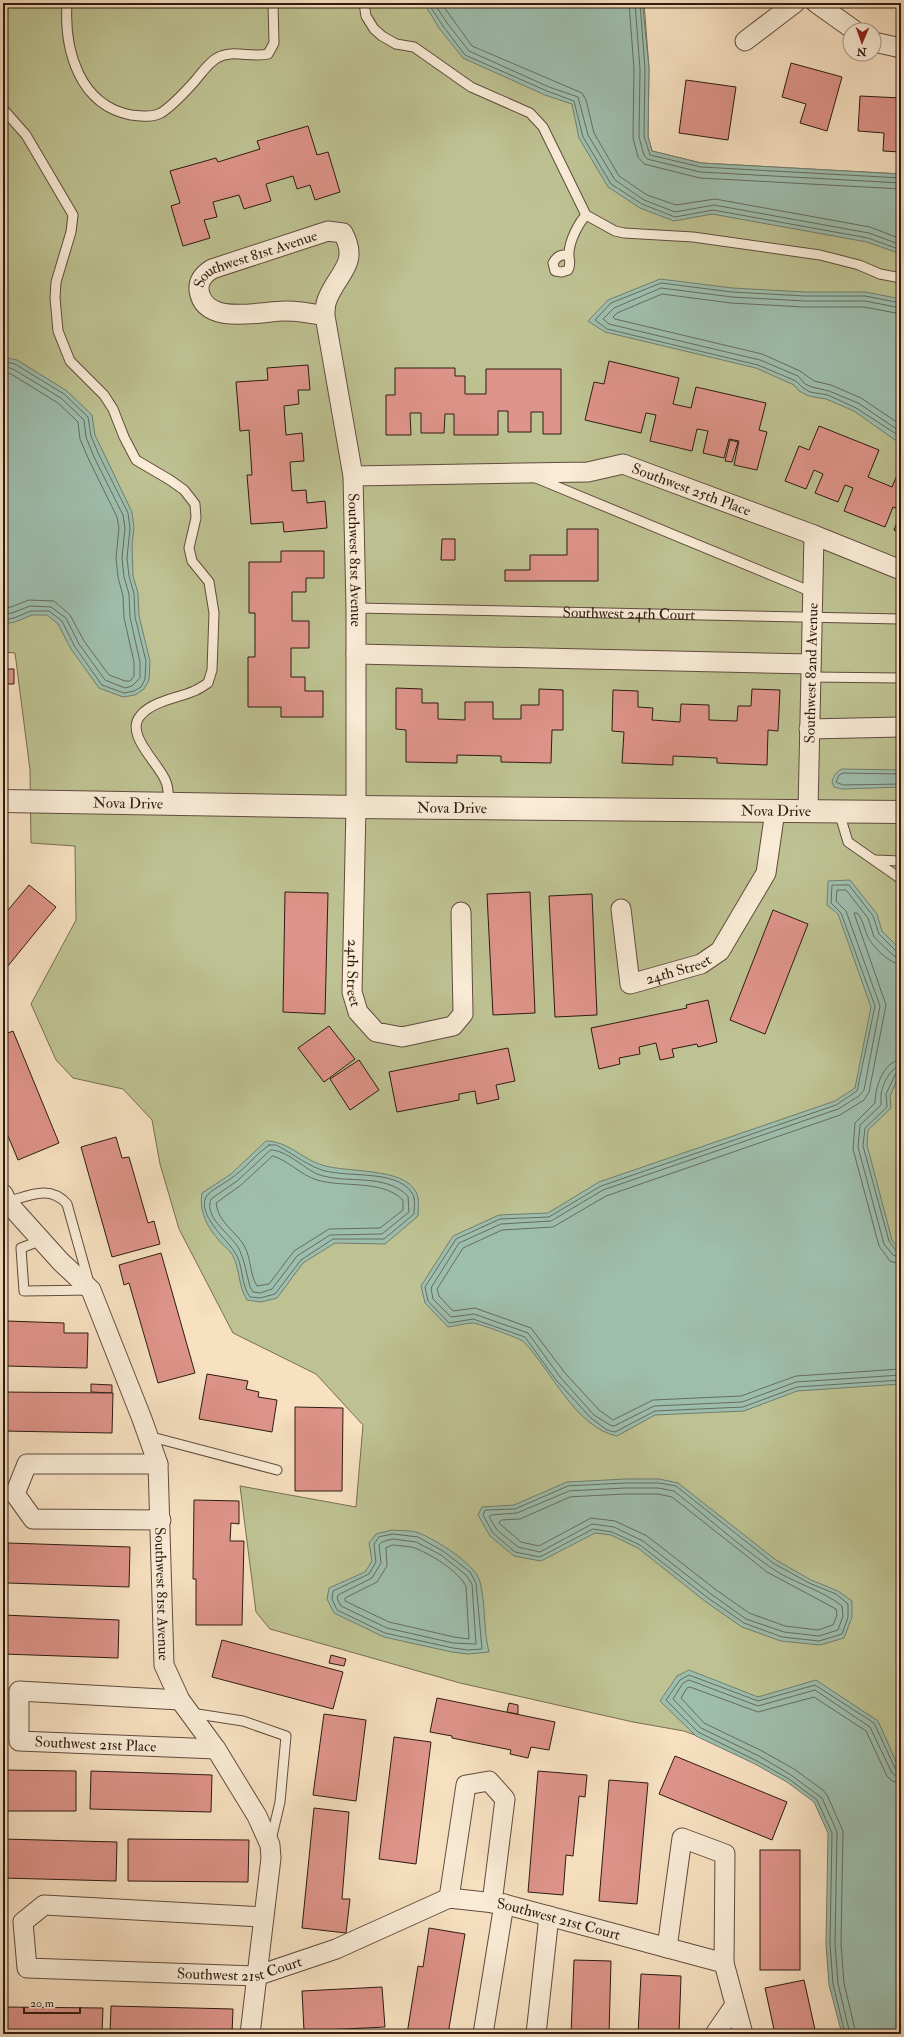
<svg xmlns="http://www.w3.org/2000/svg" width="904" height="2037" font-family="'IM FELL Double Pica',serif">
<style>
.green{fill:#bec292;stroke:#766e52}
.water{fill:#9ebead;stroke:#717d6f}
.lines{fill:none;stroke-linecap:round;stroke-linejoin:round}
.shore{stroke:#666c60;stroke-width:1}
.building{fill:#de948a;stroke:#2e1b12}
.service-casing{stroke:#604c3e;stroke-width:11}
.minor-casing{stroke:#604c3e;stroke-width:21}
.tertiary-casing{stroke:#604c3e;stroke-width:24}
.service{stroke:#faecd7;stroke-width:9}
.minor{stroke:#faecd7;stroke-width:19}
.tertiary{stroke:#faecd7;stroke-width:22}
.labels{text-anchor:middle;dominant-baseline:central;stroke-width:3;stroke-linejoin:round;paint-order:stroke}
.street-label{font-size:15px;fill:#2e1b12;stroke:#faecd7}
</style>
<rect width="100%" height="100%" fill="#f7e1c1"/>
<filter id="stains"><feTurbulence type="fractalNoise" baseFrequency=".005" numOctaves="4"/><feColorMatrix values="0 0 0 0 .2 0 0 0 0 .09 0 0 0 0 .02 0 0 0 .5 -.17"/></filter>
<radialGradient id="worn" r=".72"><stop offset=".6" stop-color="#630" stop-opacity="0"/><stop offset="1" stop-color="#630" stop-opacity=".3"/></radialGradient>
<!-- green -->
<path class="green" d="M3 3H644L649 68 648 136 652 151 701 163 901 174V2034L843 1764 804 1775 684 1731 633 1722 460 1683 270 1629 256 1612 240 1486 356 1507 363 1425 316 1374 233 1333 179 1229 160 1164 152 1120 123 1089 73 1078 56 1060 31 1004 76 920 75 846 31 843 30 770 15 653 3 652Z"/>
<!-- water -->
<g class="water">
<path d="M424 3H645L643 9 649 68 648 136 652 151 701 163 901 174V254L867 242 712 214 674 221 640 208 608 187 579 138 572 104 545 95 463 58 439 28Z"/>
<path d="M660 279 732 288 805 292H865L901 299V442L895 440 854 411 826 399 809 396 799 391 794 385 756 368 605 332 588 321 608 300Z"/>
<path d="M3 357 17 360 67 391 92 415 95 435 132 512 134 528 132 544 133 576 138 593 139 616 150 661 149 680 144 689 135 695 123 697 99 688 71 649 58 624 47 615H32L15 622 3 624Z"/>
<path d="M842 769 901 770V787L842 789 834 787 832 782C834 775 836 772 842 769Z"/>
<path d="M850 880 877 914 882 931 901 950V1071L890 1096 891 1108 868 1130 867 1145 892 1240 901 1251V1384L797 1391 744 1411 655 1415 617 1436C576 1428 551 1370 524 1342 522 1339 477 1323 473 1323 465 1323 456 1326 448 1327L425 1303 421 1286 453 1236 499 1215 548 1213 599 1182 835 1101 855 1088 871 1007 838 914 827 905 828 881Z"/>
<path d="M266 1141C288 1141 302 1159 322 1165 346 1173 404 1167 416 1192 420 1199 418 1208 418 1216L385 1244 335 1243 303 1263 277 1298 261 1302 247 1300C238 1286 240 1268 232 1254 228 1248 221 1244 217 1238 206 1225 199 1210 202 1193L231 1174Z"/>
<path d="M626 1479H659L678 1483 776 1560 811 1580 838 1591 852 1601V1617L844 1638 820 1645 781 1641 742 1627 706 1602 638 1548 611 1535 595 1533 541 1561 514 1556 490 1536 478 1515 482 1507 514 1505 567 1482Z"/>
<path d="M392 1530C401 1531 412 1530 419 1533 436 1540 476 1564 480 1582 486 1605 483 1629 489 1652L468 1654 452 1652 384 1637 334 1613 327 1599 329 1588 365 1572 372 1561 369 1543 376 1534Z"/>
<path d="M689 1670 758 1697 816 1680 878 1721 899 1768 901 1789V1964L899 1966 901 1978V2034H842L829 1985 826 1944 828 1833 814 1802 787 1782 755 1764 696 1736 660 1701 677 1676Z"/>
</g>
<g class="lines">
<!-- shore -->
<g class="shore">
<path d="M428 3 443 26 465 55 547 91 574 101 583 137 611 184 642 204 675 217 713 210 868 238 901 250"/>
<path d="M434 3 447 23 469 51 549 87 578 97 588 135 615 180 644 200 675 212 714 205 869 233 901 245"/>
<path d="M441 3 472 46 582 93 586 100 594 133 619 176 647 195 676 205 715 199 870 227 901 239"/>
<path d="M629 3 634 69 633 138 638 157 644 164 700 178 901 189"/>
<path d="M635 3 640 69 639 137 644 155 647 159 700 172 901 183"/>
<path d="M640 3 645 69 644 136 650 155 701 167 901 178"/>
<path d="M901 303 865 296H805L732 292 661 283 611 303 595 320 607 329 758 365 796 381 802 387 810 392 828 395 856 408 901 437"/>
<path d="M901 308 865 301H805L732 297 661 288 614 308 603 319 609 324 760 360 798 376 805 384 812 387 829 391 858 403 901 432"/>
<path d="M901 314 864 307H804L731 303 662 294 617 313 613 317 615 319 762 354 800 371 814 381 831 385 861 398 901 425"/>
<path d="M3 361 15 364 64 394 88 417 91 436 99 455 128 513 130 528 127 558 129 576 134 594 135 617 146 661 145 679 141 687 134 691 124 693 102 685 75 647 62 621 49 611H31L14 618 3 620"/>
<path d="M3 366 13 369 61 398 84 420 86 437 94 457 123 515 125 528 122 558 124 577 129 594 130 617 140 662V678L132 686 125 688 105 680 79 644 66 618 51 607 30 606 12 613 3 614"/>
<path d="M3 372 11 374 58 403 78 422 80 439 89 460 117 517 119 528 116 558 118 577 123 596 124 618 134 662V676L130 681H125L109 675 84 641 70 615 54 601 29 600 11 607 3 608"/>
<path d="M901 774 843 773 839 775 836 782 843 785 901 784"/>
<path d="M901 953 897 952 879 934 873 916 849 885H832L831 903 841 913 875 1006 857 1091 836 1105 601 1186 549 1217 500 1219 456 1239 425 1287 428 1301 449 1323 473 1319 525 1337 556 1380 591 1418 607 1430 615 1432 655 1411 743 1407 797 1387 901 1380"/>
<path d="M901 958 894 956 874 937 868 918 846 890H837L836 901 846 911 880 1006 864 1090 859 1096 838 1109 603 1190 551 1221 501 1224 459 1243 431 1288 433 1299 451 1317 474 1314 528 1333 560 1377 594 1415 610 1425 614 1426 654 1406 742 1402 796 1382 901 1375"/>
<path d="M901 964C890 964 875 949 869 939 864 930 864 921 857 913H854L886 1005 869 1092 864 1100 840 1115 606 1196 553 1227 502 1230 463 1248 437 1289 439 1296 453 1311 475 1308 531 1328 565 1373 599 1410 613 1420 653 1400 741 1396 796 1376 901 1369"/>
<path d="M901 1060C883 1061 875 1088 875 1103L855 1123 853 1149 879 1246 890 1261 901 1264"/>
<path d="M901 1066C891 1066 881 1086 881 1096 881 1099 881 1102 881 1105L860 1125 858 1147 884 1244 893 1255 901 1258"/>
<path d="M901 1071 896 1073 886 1094 887 1107 865 1128 863 1146 889 1241 897 1252 901 1253"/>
<path d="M269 1145H276C290 1152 304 1163 319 1169 344 1179 396 1168 412 1193 416 1199 414 1208 414 1214L384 1239H333L301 1260 275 1294 260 1298 250 1297C240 1284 244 1264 234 1251 226 1239 197 1214 206 1197 209 1191 227 1182 233 1177 246 1168 256 1154 269 1145Z"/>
<path d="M271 1150C286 1150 304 1168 317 1174 347 1185 383 1172 408 1196L409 1212 382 1234 330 1235 297 1256 272 1289 260 1293 253 1292 250 1287C247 1276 245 1262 240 1251 234 1236 203 1219 211 1199L237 1181Z"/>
<path d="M273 1156C289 1161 301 1175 317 1180 344 1188 381 1179 403 1200V1210L380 1228 329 1229 294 1251 269 1284 257 1286C250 1275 251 1259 245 1247 237 1232 218 1223 216 1203L241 1185Z"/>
<path d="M626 1483H659L676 1486 773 1563 809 1583 836 1594 848 1604V1617L842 1634 819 1641 782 1637 744 1623 708 1598 640 1545 612 1532 593 1529 540 1557 515 1552 493 1533 483 1515 485 1510 515 1509 568 1486Z"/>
<path d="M626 1488H658L674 1491C706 1516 737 1544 770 1567 792 1583 821 1589 842 1606L843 1616 838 1630 819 1636 784 1632 746 1619 711 1594 643 1541 614 1527 592 1524 540 1552 518 1547 497 1530 489 1517 491 1515 517 1513 569 1491Z"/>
<path d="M626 1494H658L672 1497 767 1572 836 1609 837 1615 833 1625 818 1630 785 1626 749 1613 715 1589 647 1536 615 1521 591 1518 539 1546 521 1542 499 1523 501 1520 520 1519 570 1497Z"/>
<path d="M393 1534 418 1537 443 1551 470 1572 476 1583 482 1649 468 1650 453 1648 385 1633 337 1610 332 1599 333 1591 369 1574 376 1562 374 1544 379 1537Z"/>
<path d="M393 1539 416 1542 441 1555 466 1575 472 1584 476 1644 453 1643 387 1628 341 1606 337 1598 338 1595 372 1578 381 1563 379 1545 382 1542Z"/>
<path d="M393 1545C400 1546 409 1546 415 1548 432 1555 457 1570 466 1586L469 1639 454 1637 389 1622 345 1601V1598L377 1582 387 1566 386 1548Z"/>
<path d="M845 2034 833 1984 830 1944 832 1833 817 1800 789 1779 757 1761 698 1732 666 1700 680 1680 689 1675 758 1701 815 1685 874 1723 896 1770 901 1772"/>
<path d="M850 2034 838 1984 835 1944 837 1832 822 1798 791 1775 759 1756 701 1728 673 1699 683 1683 689 1680 758 1706 815 1690 870 1727 892 1773 896 1776 901 1777"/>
<path d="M856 2034 844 1983 841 1944 843 1831 827 1795 823 1790 794 1769 762 1751 704 1723 681 1698 687 1688 690 1687 758 1712 814 1697 866 1731 887 1776 892 1781 901 1783"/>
</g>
</g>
<!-- building -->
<g class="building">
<path d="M791 63 842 77 827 131 800 123 806 104 782 97Z"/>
<path d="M686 80 736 87 728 140 679 133Z"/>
<path d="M860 96 901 98V152L883 151 884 133 858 131Z"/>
<path d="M308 126 317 155 328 152 340 192 315 200 310 185 297 189 293 176 266 184 271 201 244 209 239 195 213 202 217 217 204 220 210 238 183 246 171 206 180 203 170 171 216 158 218 162 260 149 257 141Z"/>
<path d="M609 361 679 378 673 404 691 408 696 387 766 403 759 430 767 432 757 470 734 465 739 441 729 439 724 458 703 453 708 431 697 429 692 451 650 441 656 415 646 413 641 433 585 420 594 382 604 384Z"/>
<path d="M308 365 310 390H298L299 404 284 406 286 435 302 433 304 461 290 462 292 491 306 490 307 503 325 501 327 528 284 532 283 522 251 524 247 475H252L249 430 240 431 236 382 268 380 267 368Z"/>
<path d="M395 368H455V376H465V394H486V369H561V434H543V412H531V432H508V411H498V435H454V414H445L444 433H421V413H410L411 435H386V395H395Z"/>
<path d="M819 426 879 450 868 477 892 487 901 466V510L893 507 885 527 844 511 853 488 845 485 838 502 815 493 823 474 814 470 806 489 785 481 799 446 809 450Z"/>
<path d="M730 440 738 442 732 462 725 461Z"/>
<path d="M901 513V533L894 530Z"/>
<path d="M567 529H598V581H505V570H530V555H567Z"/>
<path d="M442 539H455V560H441Z"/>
<path d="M281 551H324V578H306V592H292V621H309V648H291V677H305V691H323V717H281V707H248V657H255V613H249V562H281Z"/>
<path d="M3 669H14V684H6V703H3Z"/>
<path d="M396 688 422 689V703H438V719L465 720V702H493V719H521V705H539V689L563 690V730H552L551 763 501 762V756L457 755V763L406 762V730L396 729Z"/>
<path d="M752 689 780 690 778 731 768 730 767 765 717 763V758L673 756V765L622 763 624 732 612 731 613 690 638 691V707L653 708 652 720 680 722 681 704 709 705V720L737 721 738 706H751Z"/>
<path d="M29 885 56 907 3 972V916Z"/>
<path d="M285 892 328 893 325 1014 283 1012Z"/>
<path d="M530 892 535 1013 493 1015 487 894Z"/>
<path d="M592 894 597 1015 555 1017 549 896Z"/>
<path d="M773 910 808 924 765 1034 730 1020Z"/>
<path d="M708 1000 717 1042 698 1047 697 1044 672 1049 674 1057 660 1060 656 1043 639 1047 640 1054 619 1058 620 1064 599 1069 591 1028 687 1008 686 1005Z"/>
<path d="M329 1026 355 1059 324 1082 298 1048Z"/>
<path d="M13 1031 59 1143 18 1160 3 1124V1035Z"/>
<path d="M508 1048 515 1081 496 1085 499 1099 477 1104 475 1091 459 1094V1100L397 1112 389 1072Z"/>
<path d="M359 1060 379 1090 350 1110 330 1079Z"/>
<path d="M116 1137 122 1158 129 1157 148 1223 154 1221 160 1244 112 1257 81 1147Z"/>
<path d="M161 1253 195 1373 158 1383 129 1283 124 1285 119 1265Z"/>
<path d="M7 1321 64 1323V1333H88L87 1368 5 1366Z"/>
<path d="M207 1374 248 1381 246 1389 259 1392 258 1397 277 1400 272 1432 199 1419Z"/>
<path d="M91 1384 112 1385V1393L91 1392Z"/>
<path d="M3 1392 113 1393 112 1433 3 1431Z"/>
<path d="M295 1407 343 1408 342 1491H295Z"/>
<path d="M194 1500 239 1501V1524L231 1523 230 1541H244L242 1625H196V1579H193Z"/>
<path d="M8 1543 130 1547 129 1587 7 1583Z"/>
<path d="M3 1615 119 1620 118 1658 3 1654Z"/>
<path d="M222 1640 343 1672 333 1709 212 1677Z"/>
<path d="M331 1655 346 1659 344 1666 329 1663Z"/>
<path d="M437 1698 555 1722 549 1750 531 1747 528 1758 510 1754 511 1750 452 1738V1736L430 1732Z"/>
<path d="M509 1703 518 1705V1714L507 1712Z"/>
<path d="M324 1714 366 1720 356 1801 313 1795Z"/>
<path d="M394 1737 431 1742 416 1864 379 1859Z"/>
<path d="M675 1756 787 1802 772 1840 659 1794Z"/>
<path d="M3 1770 76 1771V1811H3Z"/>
<path d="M91 1771 212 1775 211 1812 90 1809Z"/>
<path d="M538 1771 587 1775 585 1797 579 1796 573 1856 566 1855 563 1895 528 1892Z"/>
<path d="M609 1780 648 1783 637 1904 599 1901Z"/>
<path d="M314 1808 349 1812 342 1899H350L346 1933 302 1928Z"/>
<path d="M3 1839 117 1842 116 1881 3 1878Z"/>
<path d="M128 1839 249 1840 248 1882 128 1881Z"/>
<rect x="760" y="1850" width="40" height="120"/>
<path d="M429 1928 465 1934 448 2034H407L418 1966 423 1967Z"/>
<path d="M574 1960 611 1961 609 2034H571Z"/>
<path d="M641 1974 681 1976 679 2034H638Z"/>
<path d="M804 1980 816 2034H775L765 1988Z"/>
<path d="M382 1987 385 2027 304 2031 302 1991Z"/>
<path d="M111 2006 233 2009 232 2034H110Z"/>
<path d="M3 2007 103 2008 102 2034H3Z"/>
</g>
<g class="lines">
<defs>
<g id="service">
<path d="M67 3C64 50 79 105 131 115 140 116 152 118 161 113 172 106 185 92 194 82 201 74 208 63 217 58 232 49 251 58 268 54L274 43 273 3"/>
<path d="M364 3 366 16 374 29 382 36 396 44 414 47 471 87 530 113 543 127 586 215C578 224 570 240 569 252 568 259 572 263 568 270L562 272 555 271 553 263C557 256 561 254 569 255"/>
<path d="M3 109 26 135 73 215 71 232 56 282 55 298 58 331 70 361 104 395 113 409 124 437 136 460 170 480 184 490 195 504 196 518 189 548 192 561 209 582 214 613 212 670 208 683C203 686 199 689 194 691 178 698 153 701 141 715 123 734 160 764 166 782 169 789 168 797 169 804"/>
<path d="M586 215 615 231 624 233 693 237 820 255 859 265 880 274 901 278"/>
<path d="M536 478 812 592"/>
<path id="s1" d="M356 608 901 619"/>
<path d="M810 677 901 678"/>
<path d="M839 812 848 842 901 879"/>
<path d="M875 860 901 861"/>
<path d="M7 1202C28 1196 50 1184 67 1204L91 1290 24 1291 21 1248 42 1240"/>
<path d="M148 1436 277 1470"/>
<path d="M191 1713 243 1721 286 1736 280 1802 271 1840"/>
</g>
<g id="minor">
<path d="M816 3 854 30"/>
<path d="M745 41 795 3"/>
<path d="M874 42 901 48"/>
<path id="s2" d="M325 316C311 313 299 311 285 311 261 311 204 327 199 290 198 280 204 274 212 269L328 231 343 233C360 264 337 273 327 300 325 305 325 311 325 316L353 476 356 608V807L352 992 358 1012 376 1032 402 1037 453 1026 463 1014 461 912"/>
<path id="s3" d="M353 476 588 472 623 464 814 535 901 570"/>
<path d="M356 654 811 664"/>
<path d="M809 729 901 727"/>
<path id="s4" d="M808 811 814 535"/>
<path id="s5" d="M621 909 630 984 701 964 720 951 766 873 775 811"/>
<path id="s6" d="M3 1194 7 1202 61 1262 91 1290 142 1419 158 1464 164 1665 180 1700 216 1749 257 1816 270 1845 271 1858 250 2034"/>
<path d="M158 1464H27L15 1494 33 1519 161 1520"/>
<path id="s7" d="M180 1700 19 1691V1741L216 1749"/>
<path d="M449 1898 466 1785 489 1781 505 1799 492 1903"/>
<path id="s8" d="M263 1917 44 1905 23 1922 27 1968 256 1976 336 1949 449 1898 504 1904 724 1963"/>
<path d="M667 1948 682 1838 725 1854 724 1963 743 2034"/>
<path d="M483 2034 504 1904"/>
<path d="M536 2034 549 1916"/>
<path d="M715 2034 735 2005"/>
</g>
<g id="tertiary">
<path id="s9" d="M3 801 356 807 901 812"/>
</g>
</defs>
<!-- service casing -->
<use href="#service" class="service-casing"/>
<!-- minor casing -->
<use href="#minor" class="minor-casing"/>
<!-- tertiary casing -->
<use href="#tertiary" class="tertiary-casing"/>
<!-- service -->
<use href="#service" class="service"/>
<!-- minor -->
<use href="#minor" class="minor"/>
<!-- tertiary -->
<use href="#tertiary" class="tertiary"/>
</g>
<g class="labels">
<!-- street labels -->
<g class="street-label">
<text stroke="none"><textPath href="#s2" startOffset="208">Southwest 81st Avenue</textPath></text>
<text stroke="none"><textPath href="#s3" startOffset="344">Southwest 25th Place</textPath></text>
<text stroke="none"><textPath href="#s2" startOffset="638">Southwest 81st Avenue</textPath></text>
<text stroke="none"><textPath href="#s1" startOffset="273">Southwest 24th Court</textPath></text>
<text stroke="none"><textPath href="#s4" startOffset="138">Southwest 82nd Avenue</textPath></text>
<text stroke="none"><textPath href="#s9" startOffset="125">Nova Drive</textPath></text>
<text stroke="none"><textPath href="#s9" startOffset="449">Nova Drive</textPath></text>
<text stroke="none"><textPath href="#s9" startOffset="773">Nova Drive</textPath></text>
<text stroke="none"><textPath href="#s5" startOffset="126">24th Street</textPath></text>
<text stroke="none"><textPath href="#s2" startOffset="1051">24th Street</textPath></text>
<text stroke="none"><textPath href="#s6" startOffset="447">Southwest 81st Avenue</textPath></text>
<text stroke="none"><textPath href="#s7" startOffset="288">Southwest 21st Place</textPath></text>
<text stroke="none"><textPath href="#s8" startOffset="842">Southwest 21st Court</textPath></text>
<text stroke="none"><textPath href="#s8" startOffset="506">Southwest 21st Court</textPath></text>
</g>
</g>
<!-- margin -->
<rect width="904" height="2037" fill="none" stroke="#f7e1c1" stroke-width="16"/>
<rect x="4" y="4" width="896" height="2029" fill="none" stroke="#2e1b12" stroke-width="2"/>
<rect x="8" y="8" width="888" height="2021" fill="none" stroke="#2e1b12"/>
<!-- north arrow -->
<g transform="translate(862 42) rotate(182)"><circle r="19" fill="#faecd7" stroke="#a89888"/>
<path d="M0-3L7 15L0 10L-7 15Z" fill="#8f2418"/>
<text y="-6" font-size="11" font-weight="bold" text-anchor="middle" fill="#2e1b12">N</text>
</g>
<!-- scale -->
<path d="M24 2007v6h56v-6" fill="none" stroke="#2e1b12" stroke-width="2"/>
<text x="30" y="2007" font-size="12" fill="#2e1b12" stroke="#faecd7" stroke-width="3" paint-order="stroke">20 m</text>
<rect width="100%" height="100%" filter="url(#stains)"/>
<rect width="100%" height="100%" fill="url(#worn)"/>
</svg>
